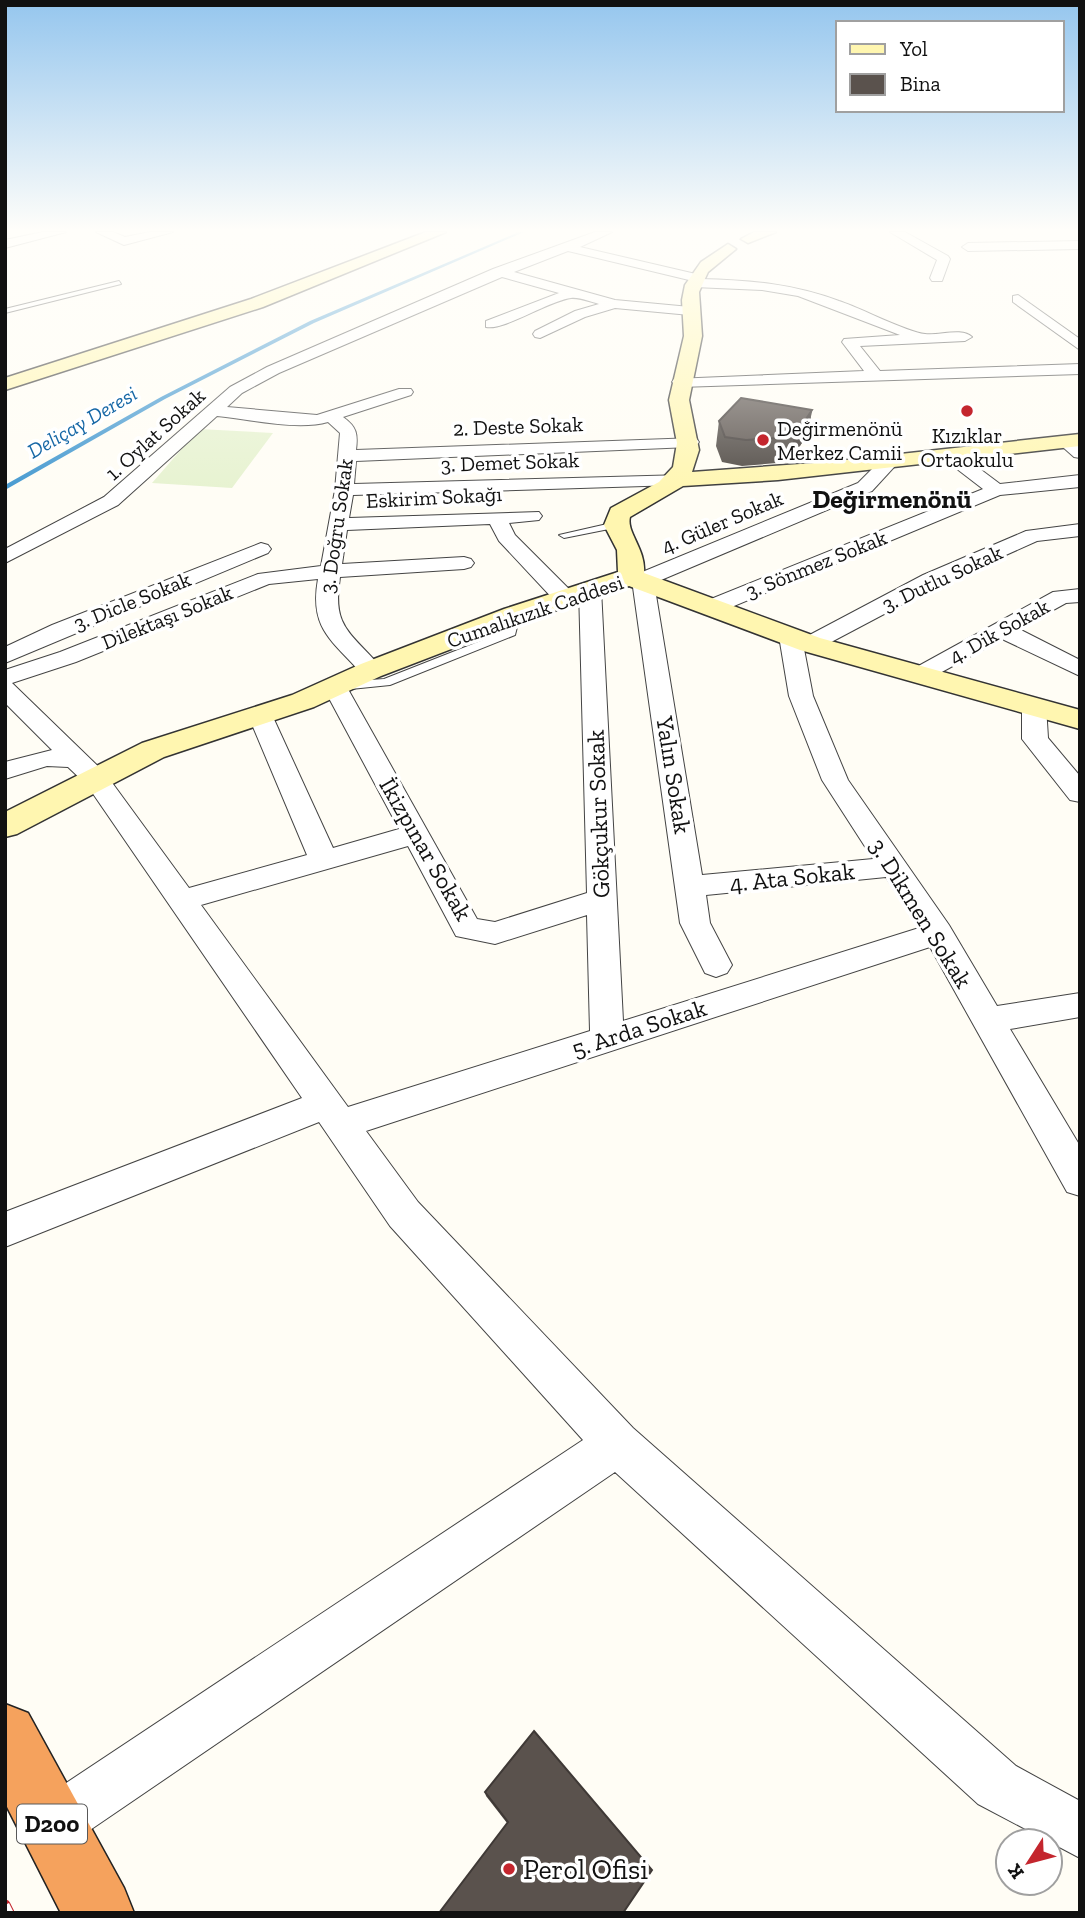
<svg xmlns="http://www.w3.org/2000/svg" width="1085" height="1918" font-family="'Zilla Slab',serif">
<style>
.pitch{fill:#e6f2cf}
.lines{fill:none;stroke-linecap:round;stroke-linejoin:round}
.stream{fill:#3f96cf;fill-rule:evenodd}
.lane-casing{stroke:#444;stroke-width:2}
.street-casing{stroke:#444;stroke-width:2}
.secondary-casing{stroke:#333;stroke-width:3}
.highway-casing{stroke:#222;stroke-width:3}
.lane{fill:#fff;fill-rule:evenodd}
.street{fill:#fff;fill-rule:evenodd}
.secondary{fill:#fff6b0;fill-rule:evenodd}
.highway{fill:#f5a25d;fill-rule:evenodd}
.rail-casing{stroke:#c4262e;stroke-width:11}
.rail{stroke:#fff;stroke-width:9;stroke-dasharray:25;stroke-linecap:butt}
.wall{fill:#4d4742}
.shaded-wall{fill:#3f3936}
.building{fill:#5a524d;stroke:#3f3936;stroke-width:2}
.poi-dot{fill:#c4262e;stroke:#fff;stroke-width:2.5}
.labels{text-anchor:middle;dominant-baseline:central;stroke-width:7;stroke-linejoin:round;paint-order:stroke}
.far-water-label{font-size:21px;font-style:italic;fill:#1768a6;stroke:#fff}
.far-street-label{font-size:21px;fill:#111;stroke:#fff}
.far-poi-label{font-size:21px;fill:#111;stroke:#fff;text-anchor:start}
.shield{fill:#fff;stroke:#585858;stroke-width:2}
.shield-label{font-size:23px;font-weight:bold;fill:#111}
.street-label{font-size:24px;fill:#111;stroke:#fff}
.far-district-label{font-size:26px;font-weight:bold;fill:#111;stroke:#fff}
.near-poi-label{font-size:28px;fill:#111;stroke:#fff;text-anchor:start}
</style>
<rect width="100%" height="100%" fill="#fffdf5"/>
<!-- pitch -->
<path class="pitch" d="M199 429 273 433 232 488 152 483Z"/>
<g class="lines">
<!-- stream -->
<path class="stream" d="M519 232H524L314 323 165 399 5 490V485L161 397 310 321Z"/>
<defs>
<g id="lane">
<path d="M119 281 121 284 5 313V309Z"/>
<path d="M616 522 621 525 619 527 564 538 559 535Z"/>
<path d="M514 612 520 615 515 635 390 685 341 690 335 686 341 682 384 679 506 631 508 615Z"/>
</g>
<g id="street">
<path d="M43 232H66L5 248V240Z"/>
<path d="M96 232H113L125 237 150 232H173L124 245Z"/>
<path d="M595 232H612L580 247 700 275 701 279C749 280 794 284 839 301 861 308 906 332 925 334 939 336 962 327 972 337L965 341 860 346 880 371 1080 364V374L680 387 672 382 674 379 864 371 842 342 844 339 900 335 798 296 762 290 694 287 689 286V280L568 251 514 272 615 300 690 307 697 311 690 315 615 308 585 317 540 338 535 337 533 334 535 331 575 311 599 304C591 302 580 297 571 298 548 301 504 331 486 327V321L559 293 502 277 279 373 242 393 227 407 317 415 399 389H411L413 392 411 395 343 417C357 427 358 434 356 450L696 438 699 442 696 446 690 447 356 461 354 484 684 475 686 479 677 485 353 495 349 518 539 512 542 516 539 520 509 523 515 535 572 592 575 597 572 602H556L499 541 490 524 347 530 342 564 464 557 471 559 474 563 471 567 464 569 340 577C332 626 349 631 379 665L383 670 379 675H363C332 640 309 629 318 579L269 584 76 662 12 683 105 773 189 888 307 855 248 715 251 710 260 708 269 710 272 715 333 848 399 829 323 687 326 682 335 680 344 682 477 919 495 922 587 893 579 589 582 584H598L601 589 623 1021 919 928 886 877 706 895 710 923 732 965 727 973 716 977 705 973 680 923 632 580 635 575 858 483 883 458H895L898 462 895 466 872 491 654 583 702 875 873 859 822 780 789 696 779 636 782 631H798L802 639 923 575 1026 531 1080 524V536L1037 541 939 585 818 649H804L813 696 848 780 949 925 997 1006 1080 993V1017L1010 1029 1080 1146V1196L1067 1192 930 947 366 1131 418 1202 633 1428 1016 1766 1080 1801V1858L978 1804 615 1472 71 1843 52 1851 33 1843 25 1824 33 1805 583 1440 390 1226 319 1122 5 1247V1212L302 1098 87 785 68 767 47 766 5 779V762L52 750 5 703V670L60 652 258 574 321 566 335 490 340 433 328 422C298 431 248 419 217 416L118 505 5 563V549L104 497 230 387 267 367 493 269ZM408 846 456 936 495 944 587 915 590 1031 348 1107 201 905Z"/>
<path d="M890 232H905L948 256 950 259 942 281H932L930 278 937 260Z"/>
<path d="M1080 241V249L968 251 962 247 968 243Z"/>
<path d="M1018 295 1080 339V350L1013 302V296Z"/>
<path d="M1065 436 1080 444V458L1074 457 1056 441Z"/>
<path d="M950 450 956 451 1000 484 1080 475V487L1000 495 722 611H706L703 606 706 601 983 489 944 459 941 455Z"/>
<path d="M261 543 268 545 271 549 268 553 5 663V647L52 625Z"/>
<path d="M1080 589V602L1066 603 1019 629 1080 660V676L1002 639 929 679H913L909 674 913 669 1053 592Z"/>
<path d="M1034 699 1043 701 1046 706 1048 738 1080 776V802L1070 800 1022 739V706L1025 701Z"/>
</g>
<g id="secondary">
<path d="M426 232H446L263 307 5 390V378L251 299Z"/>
<path d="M754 232H776L748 243 741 239Z"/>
<path d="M728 244 736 249 708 272 699 292 702 336 689 400 699 450 692 472 828 462 1080 434V446L778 480 683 486 630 517C626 532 646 549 644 573L820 638 1080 710V729L800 650 629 586 524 621 381 676 314 707 164 757 17 834 5 837V812L142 743 292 695 361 664 504 609 618 572 617 550 604 525 611 508 659 482 673 467 677 443 669 400 684 336 682 300 685 285 701 262Z"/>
</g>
<path id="highway" d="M5 1704 28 1713 124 1888 134 1913H61L5 1803Z"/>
</defs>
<!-- lane casing -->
<use href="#lane" class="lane-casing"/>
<!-- street casing -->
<use href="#street" class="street-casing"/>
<!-- secondary casing -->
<use href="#secondary" class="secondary-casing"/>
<!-- highway casing -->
<use href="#highway" class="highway-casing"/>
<!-- lane -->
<use href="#lane" class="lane"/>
<!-- street -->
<use href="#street" class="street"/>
<!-- secondary -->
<use href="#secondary" class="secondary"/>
<!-- highway -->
<use href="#highway" class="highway"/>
<defs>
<path id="rail" d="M5 1905 9 1913"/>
</defs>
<!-- rail casing -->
<use href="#rail" class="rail-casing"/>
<!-- rail -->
<use href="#rail" class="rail"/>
</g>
<!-- wall -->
<g class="wall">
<path d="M812 410 808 434 789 462 742 466 722 462 716 446 719 421Z"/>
<path d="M485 1792 623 1913 507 1823 486 1796Z"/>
</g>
<!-- shaded-wall -->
<path class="shaded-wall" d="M812 410 808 434 789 462 794 437Z"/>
<!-- building -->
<g class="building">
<path d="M741 398 812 410 794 437 746 440 725 437 719 421Z"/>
<path d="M534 1731 652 1870 623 1913H439L508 1822 485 1792Z"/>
</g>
<!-- sky -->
<linearGradient id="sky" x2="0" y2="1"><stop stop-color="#95c6ee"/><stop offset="0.46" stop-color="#fffefa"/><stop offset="1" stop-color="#fffefa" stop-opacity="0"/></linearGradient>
<rect width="1085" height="501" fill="url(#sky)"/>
<!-- markers -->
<g class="poi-dot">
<circle cx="967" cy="411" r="7"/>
<circle cx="763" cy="440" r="7"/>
<circle cx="509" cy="1869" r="7"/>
</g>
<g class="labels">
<!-- far-water labels -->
<g class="far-water-label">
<text transform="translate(82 422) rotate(-30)">Deliçay Deresi</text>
</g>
<!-- far-street labels -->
<g class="far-street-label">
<text transform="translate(518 426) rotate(-2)">2. Deste Sokak</text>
<text transform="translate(155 434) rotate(-42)">1. Oylat Sokak</text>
<text transform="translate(510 462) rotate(-2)">3. Demet Sokak</text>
<text transform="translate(434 497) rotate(-3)">Eskirim Sokağı</text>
<text transform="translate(722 522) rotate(-23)">4. Güler Sokak</text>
<text transform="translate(336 526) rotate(-82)">3. Doğru Sokak</text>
<text transform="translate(816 564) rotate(-22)">3. Sönmez Sokak</text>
<text transform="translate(942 578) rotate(-25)">3. Dutlu Sokak</text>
<text transform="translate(132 601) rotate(-22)">3. Dicle Sokak</text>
<text transform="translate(535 611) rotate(-19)">Cumalıkızık Caddesi</text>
<text transform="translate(167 617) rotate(-22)">Dilektaşı Sokak</text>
<text transform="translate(999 631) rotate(-29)">4. Dik Sokak</text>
</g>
<!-- far-poi labels -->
<g class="far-poi-label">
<text x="777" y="428">Değirmenönü<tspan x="777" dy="24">Merkez Camii</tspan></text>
<text x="967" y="435" text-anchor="middle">Kızıklar<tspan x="967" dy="24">Ortaokulu</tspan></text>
</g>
<!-- shield labels -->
<rect class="shield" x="17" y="1804.5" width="70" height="39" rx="5"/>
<g class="shield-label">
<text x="52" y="1824">D200</text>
</g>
<!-- street labels -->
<g class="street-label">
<text transform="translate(674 775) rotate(81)">Yalın Sokak</text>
<text transform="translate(598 814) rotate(-92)">Gökçukur Sokak</text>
<text transform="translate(426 849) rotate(60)">İkizpınar Sokak</text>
<text transform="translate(792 877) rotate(-6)">4. Ata Sokak</text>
<text transform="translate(921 913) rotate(58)">3. Dikmen Sokak</text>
<text transform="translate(639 1028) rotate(-18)">5. Arda Sokak</text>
</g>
<!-- far-district labels -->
<g class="far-district-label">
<text x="892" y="499">Değirmenönü</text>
</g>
<!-- near-poi labels -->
<g class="near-poi-label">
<text x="523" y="1869">Perol Ofisi</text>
</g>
</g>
<!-- border -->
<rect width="1085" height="1918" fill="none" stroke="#111111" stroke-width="14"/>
<!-- legend -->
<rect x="836" y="21" width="228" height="91" fill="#ffffff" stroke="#a0a0a0" stroke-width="2"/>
<rect x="850" y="44" width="35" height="10" fill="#fff6b0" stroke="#a0a0a0" stroke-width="2"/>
<text x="900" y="56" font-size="21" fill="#111111">Yol</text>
<rect x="850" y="74" width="35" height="21" fill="#5a524d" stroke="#a0a0a0" stroke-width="2"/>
<text x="900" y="91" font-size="21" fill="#111111">Bina</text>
<!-- north arrow -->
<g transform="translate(1029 1862) rotate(234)"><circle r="33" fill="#ffffff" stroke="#a0a0a0" stroke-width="2"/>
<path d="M0-5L12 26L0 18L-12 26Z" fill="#c4262e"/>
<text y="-10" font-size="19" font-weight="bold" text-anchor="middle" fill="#111111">K</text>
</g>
</svg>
